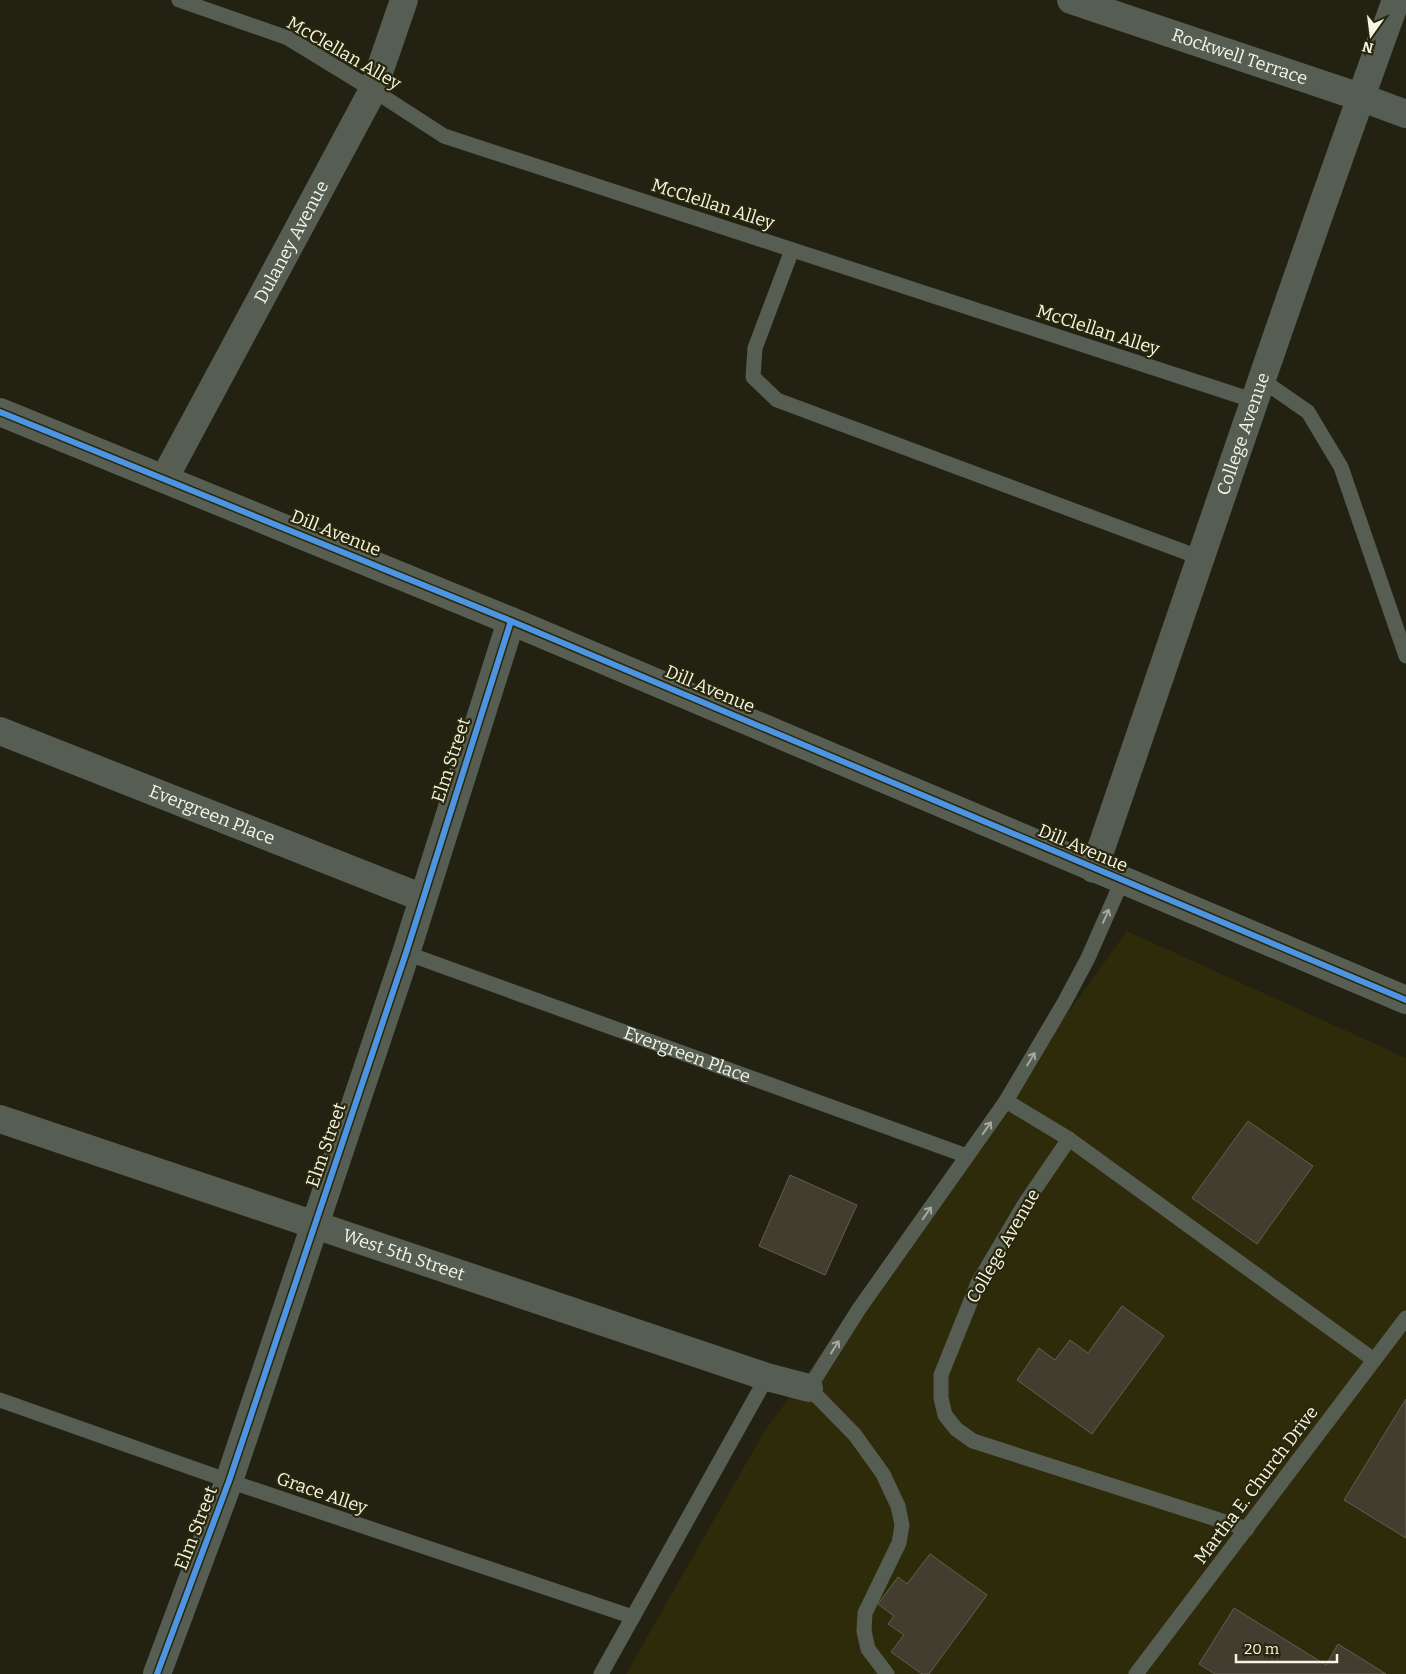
<svg xmlns="http://www.w3.org/2000/svg" width="1406" height="1674" font-family="Bitter,serif">
<style>
.built{fill:#2d2b0a}
.building{fill:#423d2e;stroke:#615d52}
.lines{fill:none;stroke-linecap:round;stroke-linejoin:round}
.service{stroke:#565d52;stroke-width:15}
.minor{stroke:#565d52;stroke-width:28}
.tertiary{stroke:#565d52;stroke-width:28}
.secondary{stroke:#585e52;stroke-width:28}
.cycleway-casing{stroke:#28270c;stroke-width:9}
.cycleway{stroke:#4d94e3;stroke-width:6}
.oneway{stroke:#a6a99c}
.labels{text-anchor:middle;dominant-baseline:central;stroke-width:4.5;stroke-linejoin:round;paint-order:stroke}
.street-label{font-size:18px;fill:#f5f5e5;stroke:#28270c}
</style>
<rect width="100%" height="100%" fill="#222112"/>
<!-- built -->
<path class="built" d="M1127 931 1406 1058V1674H626L764 1432Z"/>
<!-- building -->
<g class="building">
<path d="M1248 1121 1313 1166 1257 1244 1192 1198Z"/>
<path d="M790 1175 857 1205 825 1275 759 1246Z"/>
<path d="M1122 1306 1164 1336 1092 1434 1017 1380 1039 1348 1055 1360 1070 1340 1088 1353Z"/>
<path d="M1406 1399V1538L1344 1500Z"/>
<path d="M930 1554 987 1595 929 1674H922L891 1652 904 1635 888 1624 894 1616 878 1604 898 1577 907 1584Z"/>
<path d="M1234 1608 1326 1665 1338 1644 1386 1674H1215L1199 1664Z"/>
</g>
<g class="lines">
<!-- service -->
<g class="service">
<path d="M179 0 288 38 373 90 444 136 1255 401"/>
<path d="M792 250 755 348 753 377 777 400 1201 558"/>
<path d="M1262 380 1308 412 1341 467 1406 656"/>
<path id="s1" d="M406 953 967 1156"/>
<path d="M1006 1101 1069 1139 1374 1360"/>
<path d="M1069 1139 1024 1205 978 1283 941 1375V1398L945 1415 956 1429 973 1441 1247 1529"/>
<path d="M0 1400 229 1481 633 1617"/>
<path d="M601 1674 767 1377"/>
<path d="M887 1674 868 1649 864 1631 865 1613 899 1543 902 1525 898 1506 883 1474 855 1435 809 1388 859 1309 1006 1101 1064 1003 1088 958 1122 881"/>
<path d="M1136 1674 1406 1318"/>
</g>
<!-- minor -->
<g class="minor">
<path id="s2" d="M164 479 373 90 404 0"/>
<path id="s3" d="M0 731 423 898"/>
<path id="s4" d="M0 1119 767 1377 809 1388"/>
<path d="M157 1674 229 1481 406 953 511 621"/>
</g>
<!-- tertiary -->
<g class="tertiary">
<path id="s5" d="M1071 0 1360 97 1406 114"/>
<path id="s6" d="M1094 869C1194 579 1291 288 1396 0"/>
</g>
<!-- secondary -->
<path class="secondary" d="M0 412 511 621 1406 1000"/>
<defs>
<g id="cycleway">
<path d="M0 412 511 621 1406 1000"/>
<path d="M157 1674 229 1481 406 953 511 621"/>
</g>
</defs>
<!-- cycleway casing -->
<use href="#cycleway" class="cycleway-casing"/>
<!-- cycleway -->
<use href="#cycleway" class="cycleway"/>
</g>
<!-- one-way arrows -->
<defs><path id="oneway-shaft" d="M-6 0H5M1.5-3L5.5 0L1.5 3" fill="none" stroke-width="1.6" stroke-linecap="round" stroke-linejoin="round" transform="scale(1.25)"/></defs>
<g class="oneway">
<use href="#oneway-shaft" transform="translate(1106 916) rotate(-66)"/>
<use href="#oneway-shaft" transform="translate(1031 1059) rotate(-59)"/>
<use href="#oneway-shaft" transform="translate(987 1128) rotate(-55)"/>
<use href="#oneway-shaft" transform="translate(927 1213) rotate(-55)"/>
<use href="#oneway-shaft" transform="translate(835 1347) rotate(-58)"/>
</g>
<g class="labels">
<!-- street labels -->
<g class="street-label">
<text transform="translate(344 53) rotate(30)">McClellan Alley</text>
<text stroke="none"><textPath href="#s5" startOffset="178">Rockwell Terrace</textPath></text>
<text transform="translate(713 204) rotate(18)">McClellan Alley</text>
<text stroke="none"><textPath href="#s2" startOffset="269">Dulaney Avenue</textPath></text>
<text transform="translate(1098 330) rotate(18)">McClellan Alley</text>
<text stroke="none"><textPath href="#s6" startOffset="460">College Avenue</textPath></text>
<text transform="translate(336 533) rotate(22)">Dill Avenue</text>
<text transform="translate(710 689) rotate(23)">Dill Avenue</text>
<text transform="translate(451 760) rotate(-72)">Elm Street</text>
<text stroke="none"><textPath href="#s3" startOffset="228">Evergreen Place</textPath></text>
<text transform="translate(1083 848) rotate(23)">Dill Avenue</text>
<text stroke="none"><textPath href="#s1" startOffset="299">Evergreen Place</textPath></text>
<text transform="translate(326 1145) rotate(-71)">Elm Street</text>
<text transform="translate(1003 1246) rotate(-60)">College Avenue</text>
<text stroke="none"><textPath href="#s4" startOffset="426">West 5th Street</textPath></text>
<text transform="translate(1256 1485) rotate(-53)">Martha E. Church Drive</text>
<text transform="translate(322 1493) rotate(19)">Grace Alley</text>
<text transform="translate(196 1528) rotate(-69)">Elm Street</text>
</g>
</g>
<!-- north arrow -->
<g transform="translate(1371 35) rotate(194)" stroke="#28270c" stroke-width="4" paint-order="stroke">
<path d="M0-4L9 19L0 12L-9 19Z" fill="#f5f5e5"/>
<text y="-8" font-size="14" font-weight="bold" text-anchor="middle" fill="#f5f5e5">N</text>
</g>
<!-- scale -->
<path d="M1236 1654v8h101v-8" fill="none" stroke="#f5f5e5" stroke-width="2.5"/>
<text x="1244" y="1654" font-size="15" fill="#f5f5e5" stroke="#28270c" stroke-width="4" paint-order="stroke">20 m</text>
</svg>
